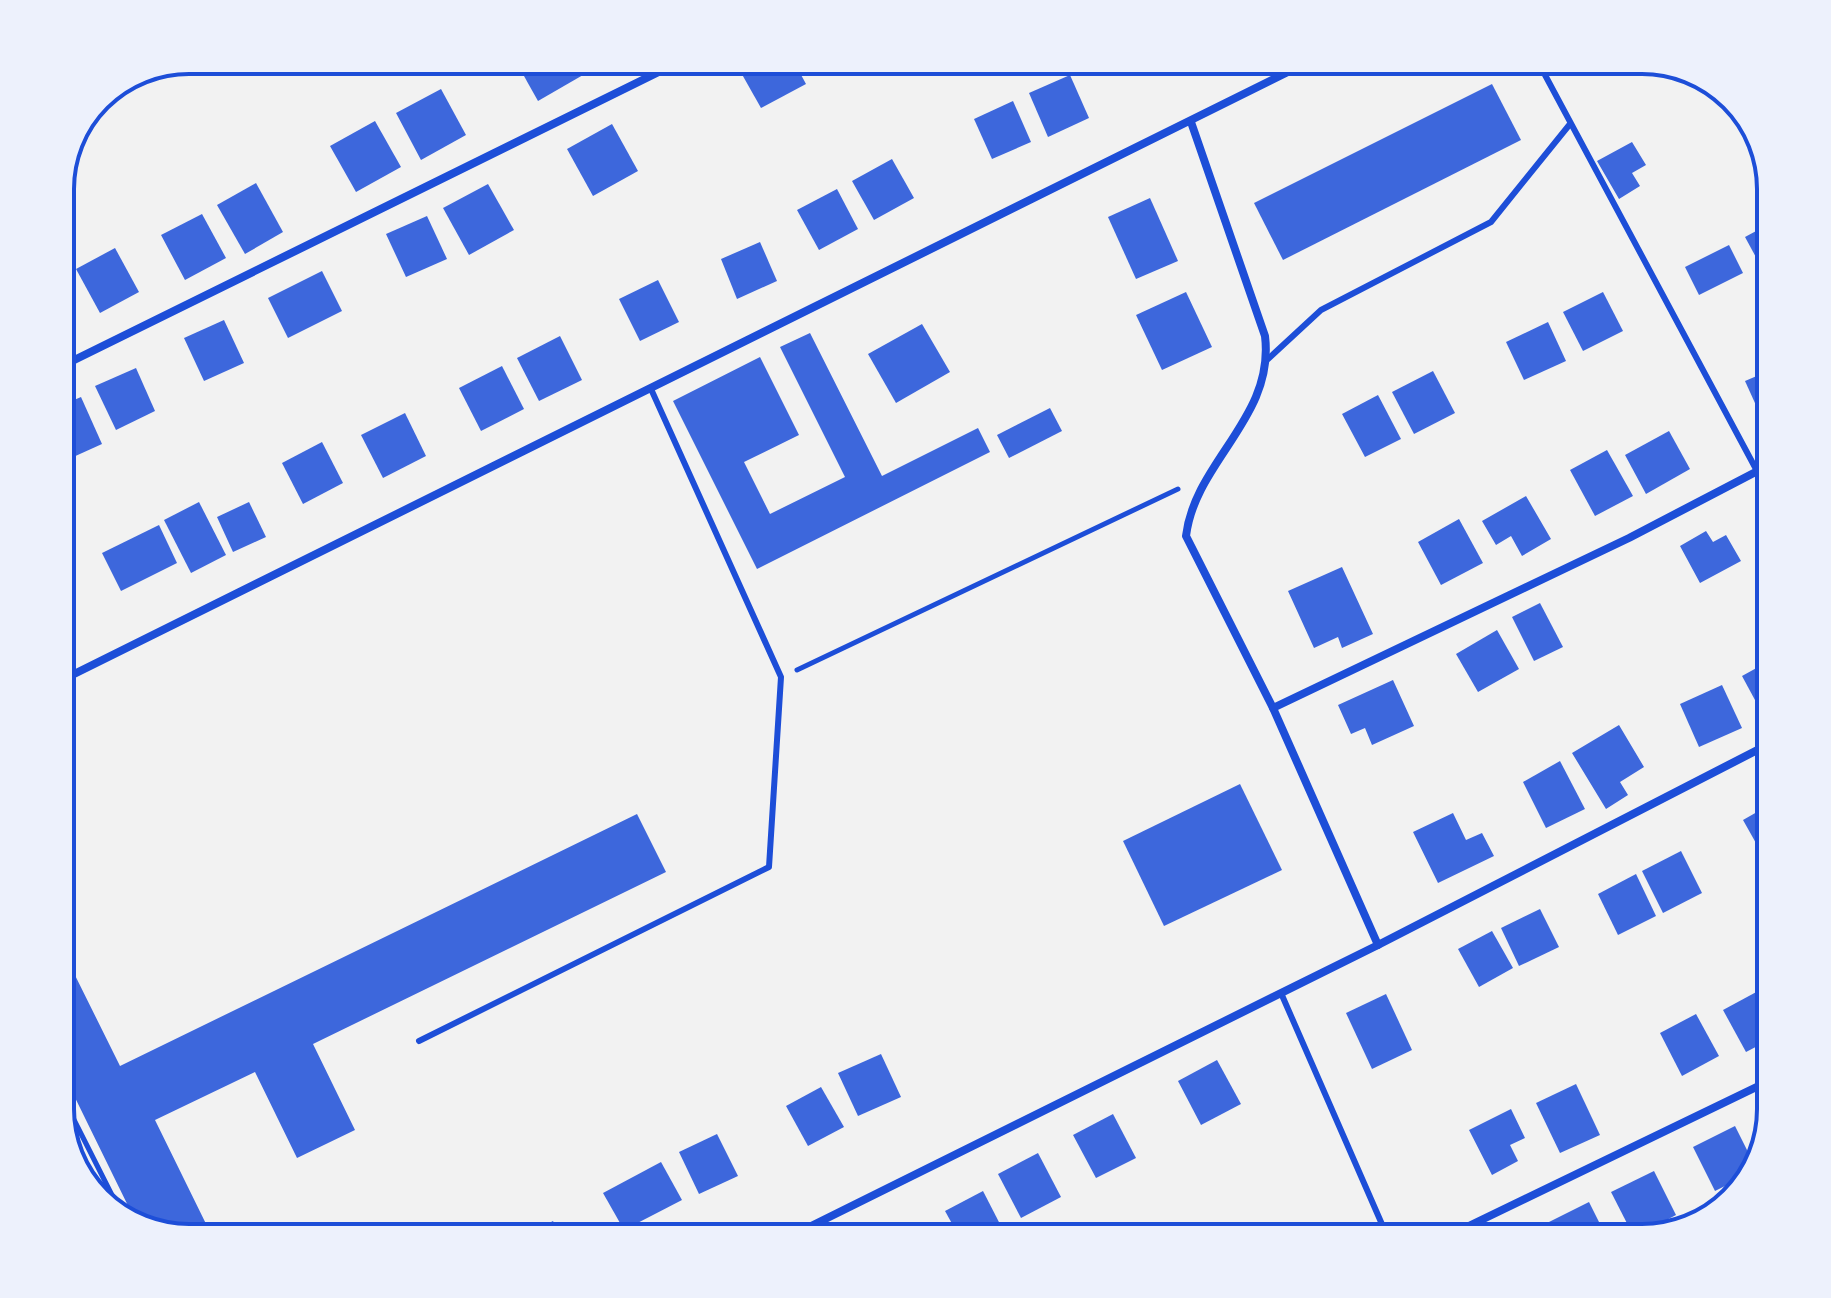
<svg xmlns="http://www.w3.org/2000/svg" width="1831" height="1298" font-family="'Source Sans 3',sans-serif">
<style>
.building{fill:#3d67dc}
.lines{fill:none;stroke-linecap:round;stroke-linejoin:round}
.path{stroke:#1d4ed8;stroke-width:5}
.service{stroke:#1d4ed8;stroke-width:6}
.minor{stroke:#1d4ed8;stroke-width:8}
.rim{fill:none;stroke:#1d4ed8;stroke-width:4}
</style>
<rect width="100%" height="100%" fill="#f2f2f2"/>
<!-- building -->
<g class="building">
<path d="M515 60H574L583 75 538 101Z"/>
<path d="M598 60H623L604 71Z"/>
<path d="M739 60H793L806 84 761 108 735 62Z"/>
<path d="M821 60H857L829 75Z"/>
<path d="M1070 75 1089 118 1048 137 1029 93Z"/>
<path d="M1492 84 1521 140 1283 260 1254 203Z"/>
<path d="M441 89 466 135 421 160 396 113Z"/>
<path d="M1013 101 1031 142 992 159 974 119Z"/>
<path d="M375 121 401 167 356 192 330 146Z"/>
<path d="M612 124 638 171 593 196 567 149Z"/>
<path d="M1632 142 1646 165 1632 173 1640 186 1619 199 1597 161Z"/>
<path d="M892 159 914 198 874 220 852 181Z"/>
<path d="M256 183 283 232 245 254 217 205Z"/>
<path d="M488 184 514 230 469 255 443 208Z"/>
<path d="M837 189 858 229 819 250 797 210Z"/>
<path d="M1150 198 1178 261 1136 279 1108 217Z"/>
<path d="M202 214 226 258 185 280 161 235Z"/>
<path d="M427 216 447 259 406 277 386 234Z"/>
<path d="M1771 223V254L1758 261 1745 237Z"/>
<path d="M760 242 777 281 737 299 721 259Z"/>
<path d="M1729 245 1743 273 1699 295 1685 267Z"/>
<path d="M115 248 139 292 100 313 76 269Z"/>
<path d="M322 271 342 311 288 338 268 298Z"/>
<path d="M658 280 679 322 640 341 619 299Z"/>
<path d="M1186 292 1212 347 1162 370 1136 315Z"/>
<path d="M1603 292 1623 331 1583 351 1563 312Z"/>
<path d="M224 320 244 363 204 381 184 338Z"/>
<path d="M1548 322 1566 361 1524 380 1506 342Z"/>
<path d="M922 324 950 372 896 403 868 354Z"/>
<path d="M810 333 882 476 978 428 990 452 757 569 673 401 760 357 799 435 744 462 770 514 845 477 780 347Z"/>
<path d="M560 336 582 380 539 401 517 358Z"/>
<path d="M502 366 524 409 481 431 459 388Z"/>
<path d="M136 368 155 411 116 430 95 386Z"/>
<path d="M1771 370V420L1764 423 1745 381Z"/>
<path d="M1433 371 1455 413 1414 434 1392 392Z"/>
<path d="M1378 395 1401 439 1365 457 1342 414Z"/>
<path d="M81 397 102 444 60 463V406Z"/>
<path d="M1050 408 1062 431 1009 458 997 435Z"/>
<path d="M405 413 426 456 383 478 361 435Z"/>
<path d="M1669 431 1690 469 1646 494 1625 455Z"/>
<path d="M322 442 343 483 303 504 282 463Z"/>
<path d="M1607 450 1633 496 1595 516 1570 470Z"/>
<path d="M1526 496 1551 539 1522 556 1511 536 1496 545 1482 521Z"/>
<path d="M199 502 226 555 191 573 164 520Z"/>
<path d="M249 502 266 537 233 552 217 517Z"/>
<path d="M1459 519 1483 563 1441 585 1418 542Z"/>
<path d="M159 525 177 563 121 591 102 553Z"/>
<path d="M1706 531 1713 542 1726 535 1741 561 1700 583 1680 546Z"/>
<path d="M1342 567 1373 634 1342 648 1338 637 1314 648 1288 591Z"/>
<path d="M1540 603 1563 647 1534 661 1512 617Z"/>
<path d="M1497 630 1519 669 1478 692 1456 654Z"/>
<path d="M1771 660V708L1762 713 1742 676Z"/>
<path d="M1393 680 1414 726 1372 745 1365 728 1351 734 1338 705Z"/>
<path d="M1722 685 1742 728 1699 747 1680 704Z"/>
<path d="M1619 725 1644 767 1620 782 1628 795 1606 809 1572 753Z"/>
<path d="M1560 761 1585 809 1546 828 1523 782Z"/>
<path d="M1240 784 1282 870 1164 926 1123 841Z"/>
<path d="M1771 804V858L1766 861 1743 820Z"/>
<path d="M1453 813 1466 840 1482 833 1494 856 1438 883 1413 832Z"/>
<path d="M637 814 666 872 313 1044 355 1130 297 1158 255 1072 155 1120 210 1232 189 1238 135 1220 60 1067V945L120 1066Z"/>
<path d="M1681 851 1702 893 1663 913 1642 871Z"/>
<path d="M1636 874 1656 916 1618 935 1598 894Z"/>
<path d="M1540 909 1559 947 1519 966 1501 928Z"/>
<path d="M1492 931 1513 968 1479 987 1458 949Z"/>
<path d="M1760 990 1771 1011V1039L1746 1052 1723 1010Z"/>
<path d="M1386 994 1412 1050 1372 1069 1346 1013Z"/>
<path d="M1696 1014 1719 1056 1682 1076 1660 1033Z"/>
<path d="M881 1054 901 1097 858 1116 838 1073Z"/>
<path d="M1217 1060 1241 1104 1201 1125 1178 1081Z"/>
<path d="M1576 1084 1600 1135 1560 1153 1536 1103Z"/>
<path d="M821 1087 844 1127 808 1146 786 1106Z"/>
<path d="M1511 1109 1525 1138 1510 1145 1518 1161 1492 1175 1469 1130Z"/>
<path d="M1113 1114 1136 1158 1096 1178 1073 1135Z"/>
<path d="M1735 1126 1753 1162 1749 1174 1715 1191 1693 1147Z"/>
<path d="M717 1134 738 1176 699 1194 679 1152Z"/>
<path d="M1038 1153 1061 1197 1021 1218 998 1174Z"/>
<path d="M661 1162 682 1200 624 1230 603 1193Z"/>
<path d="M1654 1171 1676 1215 1634 1237 1611 1192Z"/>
<path d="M983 1191 1002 1228 983 1238H960L945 1211Z"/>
<path d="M1589 1202 1607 1238H1555L1547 1223Z"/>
<path d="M553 1221 562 1238H520Z"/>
</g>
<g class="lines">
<!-- path -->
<g class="path">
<path d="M797 670 1178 489"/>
<path d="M60 1092 122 1215"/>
</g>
<!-- service -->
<g class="service">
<path d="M1537 60 1757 471"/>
<path d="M1268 359 1321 310 1491 222 1570 124"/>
<path d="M1281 993 1388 1238"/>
<path d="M419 1041 769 867 781 677 651 389"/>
</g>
<!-- minor -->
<g class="minor">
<path d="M1191 122 1265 336C1275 418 1195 461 1186 536L1273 708 1378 945"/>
<path d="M60 367 683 60"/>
<path d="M60 681 1312 60"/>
<path d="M1273 708 1629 538 1771 464"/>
<path d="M787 1238 1378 945 1771 743"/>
<path d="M1444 1238 1771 1080"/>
</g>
</g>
<!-- crop -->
<path d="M0 0H1831V1298H0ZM189 74H1642A115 115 0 0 1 1757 189V1109A115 115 0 0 1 1642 1224H189A115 115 0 0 1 74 1109V189A115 115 0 0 1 189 74Z" fill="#edf1fc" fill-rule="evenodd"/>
<path class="rim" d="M189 74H1642A115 115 0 0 1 1757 189V1109A115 115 0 0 1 1642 1224H189A115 115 0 0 1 74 1109V189A115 115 0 0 1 189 74Z"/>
</svg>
